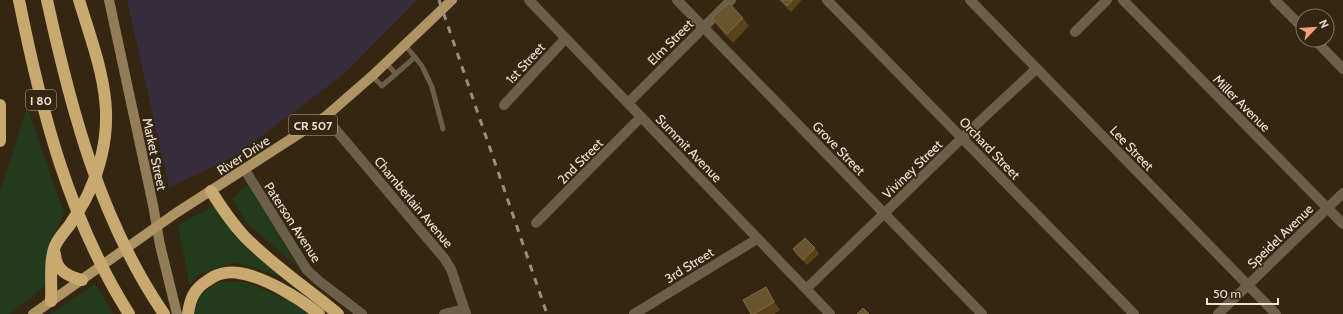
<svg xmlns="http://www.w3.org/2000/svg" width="1343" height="314" font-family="Cabin,sans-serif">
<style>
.industrial{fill:#362c3b}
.green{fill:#233b1d}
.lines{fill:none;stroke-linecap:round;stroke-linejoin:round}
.lane{stroke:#6c5f48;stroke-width:5}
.street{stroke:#6c5f48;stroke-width:10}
.secondary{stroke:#917d58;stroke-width:10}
.primary{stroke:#ae9464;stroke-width:10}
.highway{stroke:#c8a96f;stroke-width:12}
.rail{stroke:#9a8f7e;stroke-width:3;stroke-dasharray:7 7;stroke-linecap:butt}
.wall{fill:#5a4319}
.shaded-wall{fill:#44300d}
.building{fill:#6a542e;stroke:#7e6b48}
.labels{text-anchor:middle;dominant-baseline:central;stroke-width:3.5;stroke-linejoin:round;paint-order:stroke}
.shield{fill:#342611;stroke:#b5aa9b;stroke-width:1}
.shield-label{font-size:12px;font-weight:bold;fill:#ece3d6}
.street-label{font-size:13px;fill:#ece3d6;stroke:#342611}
</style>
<rect width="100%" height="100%" fill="#342611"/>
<!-- industrial -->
<path class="industrial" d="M127 0H417L344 74 235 156 169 188Z"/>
<!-- green -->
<g class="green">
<path d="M27 107 64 213 53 239 47 284 10 314H0V192Z"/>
<path d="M248 185 299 268 246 222 232 199 239 192Z"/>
<path d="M213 206 249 249 282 277 235 262 198 275 190 285 178 225Z"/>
<path d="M218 282H245L291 301 309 314H194L199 296Z"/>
<path d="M95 284 113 314H50Z"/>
</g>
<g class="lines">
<!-- lane -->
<g class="lane">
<path d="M405 45 422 66 432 87 443 129"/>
<path d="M386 63 396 74"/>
<path d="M372 76 382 86 415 57"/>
</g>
<!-- street -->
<g class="street">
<path d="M529 0 830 314"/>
<path d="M677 0 982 314"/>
<path d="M827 0 1134 314"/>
<path d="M970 0 1276 314"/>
<path d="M1123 0 1343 224"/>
<path d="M1275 0 1303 28"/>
<path d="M1075 32 1107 0"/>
<path d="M1315 40 1343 69"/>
<path d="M628 103 731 0"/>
<path d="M504 105 565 39"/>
<path d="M325 117 444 258 451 269 466 314"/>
<path d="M245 170 307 270 319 281 362 314"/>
<path d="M536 223 641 117"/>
<path d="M806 289 962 138 1036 69"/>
<path d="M444 314 464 309"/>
<path d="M634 314 757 239"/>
<path d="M1218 314 1343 193"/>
</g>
<!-- secondary -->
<path class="secondary" d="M109 0 153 205 160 245 177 314"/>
<!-- primary -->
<path class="primary" d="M33 314 176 213 325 117 372 76 452 0"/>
<!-- highway -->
<g class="highway">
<path d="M19 0C41 110 68 217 129 314"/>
<path d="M47 0C71 110 100 220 164 314"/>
<path d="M0 105V141"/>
<path d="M211 191C221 207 231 222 244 236 272 265 307 288 338 314"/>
<path d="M55 254C56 271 68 276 82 280"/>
<path d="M51 301C52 284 49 261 55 246 58 239 64 232 69 226 76 215 84 204 89 192 122 119 101 71 79 0"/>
<path d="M188 314C190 299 194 289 207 281 216 274 228 271 239 273 265 277 299 298 319 314"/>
</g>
<!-- rail -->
<path class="rail" d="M439 0 547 314"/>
</g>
<!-- wall -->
<g class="wall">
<path d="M779 0H801V1L791 12Z"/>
<path d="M712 18H743L749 26 733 43 718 27Z"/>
<path d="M815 248 819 254 807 265 797 255 793 249Z"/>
<path d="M766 287 771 295 780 310 774 314H751Z"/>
</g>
<!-- shaded-wall -->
<path class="shaded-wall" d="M766 287 771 295 780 310 774 302Z"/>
<!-- building -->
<g class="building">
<path d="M781 0H793L787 6Z"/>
<path d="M729 3 743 18 727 34 712 18Z"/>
<path d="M805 238 815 248 803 260 793 249Z"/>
<path d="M766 287 774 302 754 314H751L743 300Z"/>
<path d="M863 308 869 314H857Z"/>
</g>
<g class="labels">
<!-- shield labels -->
<g class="shield">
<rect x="26" y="90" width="30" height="20" rx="3"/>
<rect x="289" y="115" width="48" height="20" rx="3"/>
</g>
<g class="shield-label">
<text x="41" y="100">I 80</text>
<text x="313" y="125">CR 507</text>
</g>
<!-- street labels -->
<g class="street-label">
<text transform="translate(670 42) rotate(-45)">Elm Street</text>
<text transform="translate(525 63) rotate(-47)">1st Street</text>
<text transform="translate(1242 103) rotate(45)">Miller Avenue</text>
<text transform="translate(689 148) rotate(46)">Summit Avenue</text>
<text transform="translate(839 148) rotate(46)">Grove Street</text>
<text transform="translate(990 148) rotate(46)">Orchard Street</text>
<text transform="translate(1132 148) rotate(46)">Lee Street</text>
<text transform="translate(155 154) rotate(78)">Market Street</text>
<text transform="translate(243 155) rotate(-33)">River Drive</text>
<text transform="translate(580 161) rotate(-45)">2nd Street</text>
<text transform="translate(912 169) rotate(-44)">Viviney Street</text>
<text transform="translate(414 202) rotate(50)">Chamberlain Avenue</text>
<text transform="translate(293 222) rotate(57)">Paterson Avenue</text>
<text transform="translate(1280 236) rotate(-44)">Speidel Avenue</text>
<text transform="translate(689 265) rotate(-32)">3rd Street</text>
</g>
</g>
<!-- north arrow -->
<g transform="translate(1315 28) rotate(65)"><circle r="19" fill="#342611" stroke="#7e7260"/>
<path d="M0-3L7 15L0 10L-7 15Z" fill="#f2a07f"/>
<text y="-6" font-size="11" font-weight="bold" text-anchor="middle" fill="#ece3d6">N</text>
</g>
<!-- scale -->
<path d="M1207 298v6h71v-6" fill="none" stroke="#ece3d6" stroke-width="2"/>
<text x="1213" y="298" font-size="12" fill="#ece3d6" stroke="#342611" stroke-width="3" paint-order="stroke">50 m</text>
</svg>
